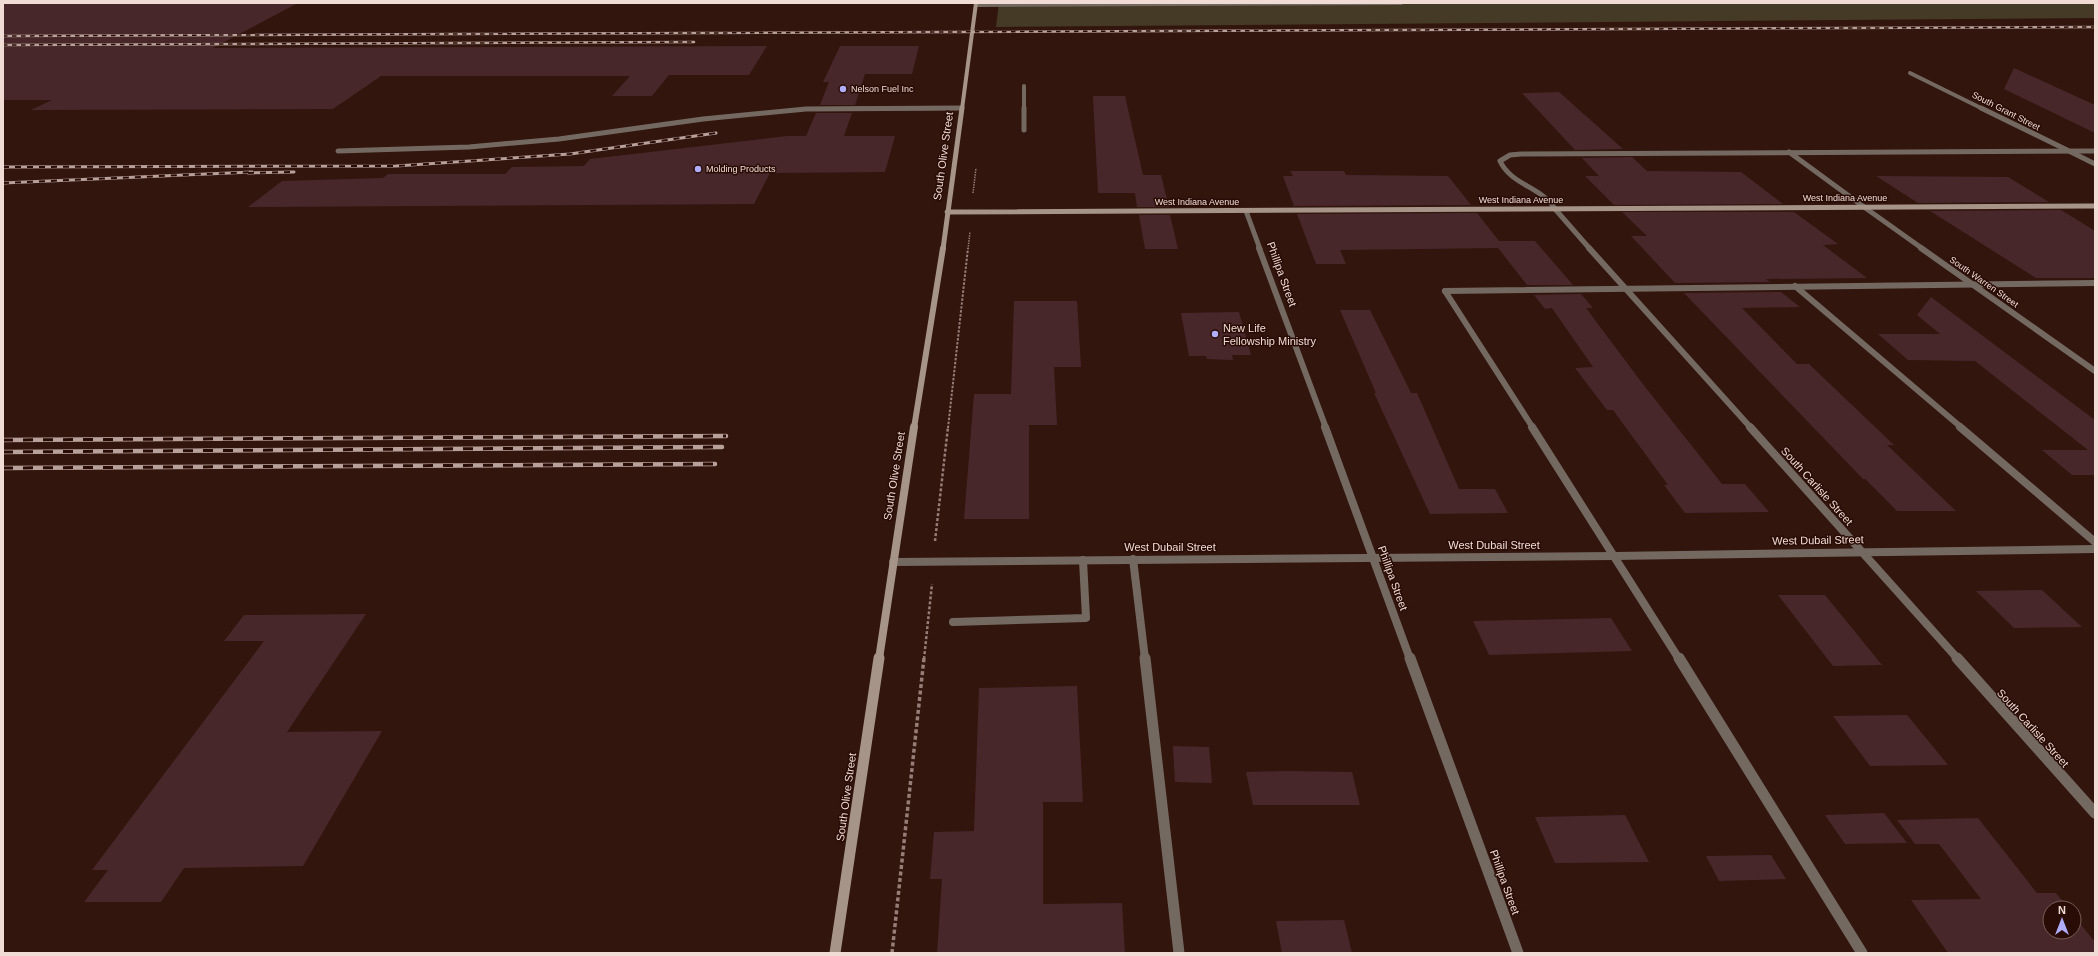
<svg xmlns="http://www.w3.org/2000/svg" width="2098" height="956" font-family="Helvetica,sans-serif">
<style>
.green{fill:#443a26}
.building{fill:#48272a}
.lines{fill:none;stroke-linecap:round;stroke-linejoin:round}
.path-far3{stroke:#967d76;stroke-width:1.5;stroke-dasharray:1.5 1;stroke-linecap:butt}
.path-far2{stroke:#967d76;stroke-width:2;stroke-dasharray:2.5 1.5;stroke-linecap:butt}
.path-far1{stroke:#967d76;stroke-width:2.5;stroke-dasharray:3 2;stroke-linecap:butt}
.path{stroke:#967d76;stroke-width:3.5;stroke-dasharray:4 2.5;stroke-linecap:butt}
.lane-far4{stroke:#746961;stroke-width:4}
.lane-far3{stroke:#746961;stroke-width:5}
.lane-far2{stroke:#746961;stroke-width:6}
.lane-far1{stroke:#746961;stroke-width:8}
.lane{stroke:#746961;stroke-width:11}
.street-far4{stroke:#746961;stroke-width:4}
.street-far3{stroke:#746961;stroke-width:5}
.street-far2{stroke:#746961;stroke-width:6}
.street-far1{stroke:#746961;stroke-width:8}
.street{stroke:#746961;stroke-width:11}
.secondary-far4{stroke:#a59487;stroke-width:4}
.secondary-far3{stroke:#a59487;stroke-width:5}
.secondary-far2{stroke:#a59487;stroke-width:6}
.secondary-far1{stroke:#a59487;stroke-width:8}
.secondary{stroke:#a59487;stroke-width:11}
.rail-far2-casing{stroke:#b8a19a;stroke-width:2.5}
.rail-far1-casing{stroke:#b8a19a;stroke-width:3}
.rail-casing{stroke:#b8a19a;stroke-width:4.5}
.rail-far2{stroke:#280c05;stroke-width:1.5;stroke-dasharray:4.5;stroke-linecap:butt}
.rail-far1{stroke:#280c05;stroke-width:2;stroke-dasharray:6;stroke-linecap:butt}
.rail{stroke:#280c05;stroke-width:3;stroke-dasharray:10;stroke-linecap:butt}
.poi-dot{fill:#b0aefa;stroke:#280c05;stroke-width:1.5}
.labels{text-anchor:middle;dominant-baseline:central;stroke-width:3;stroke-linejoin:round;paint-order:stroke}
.far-poi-label{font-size:9px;fill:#f1dcd5;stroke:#280c05;text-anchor:start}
.far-street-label{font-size:9px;fill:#f1dcd5;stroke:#280c05}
.street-label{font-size:11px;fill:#f1dcd5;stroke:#280c05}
.poi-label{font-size:11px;fill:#f1dcd5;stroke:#280c05;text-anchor:start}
</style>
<rect width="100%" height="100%" fill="#32150d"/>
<!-- green -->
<path class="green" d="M999 3H2095V18L996 27Z"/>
<!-- building -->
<g class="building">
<path d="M3 3H298L213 48 767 46 749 75H669L652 96H612L630 76H381L333 109 31 110 52 100H3Z"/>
<path d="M840 46H919L912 74H865L855 105H820L829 82H823Z"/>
<path d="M2014 68 2095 105V133L2004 89Z"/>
<path d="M1559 92 1623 149 1575 150 1522 93Z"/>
<path d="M1093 96H1125L1143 175H1161L1169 207H1137L1135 193H1098Z"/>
<path d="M816 113H852L844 136H895L885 172 770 173 754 204 248 207 282 181 383 178 388 174H505L512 167 584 166 590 159 787 136H806Z"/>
<path d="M1632 157 1647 171 1741 172 1783 204 1614 205 1585 176H1599L1582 158Z"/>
<path d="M1290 171H1344L1346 175 1448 176 1471 205 1294 206 1283 176H1293Z"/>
<path d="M1876 176 2008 177 2049 202 1918 203Z"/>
<path d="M2061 210 2095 231V278H2036L1930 211Z"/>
<path d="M1622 212H1794L1838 244 1823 245 1867 278 1766 279 1770 282 1675 283 1631 236H1647Z"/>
<path d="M1477 213 1499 241H1535L1573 285H1527L1498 248 1340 250 1346 264H1316L1297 214Z"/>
<path d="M1139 215H1170L1178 249H1145Z"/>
<path d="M1781 292 1800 307 1742 308 1797 364H1809L1894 445H1887L1956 511H1897L1865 479H1863L1684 293Z"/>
<path d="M1581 294 1593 308H1586L1642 383 1722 484H1745L1769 512 1685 513 1664 485H1668L1613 410H1607L1575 368 1593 367 1552 308 1545 309 1534 295Z"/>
<path d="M1931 297 2095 420V475H2072L2042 450H2088L1975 361 1908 360 1878 334H1940L1917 315Z"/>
<path d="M1014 301H1077L1081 367H1054L1057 425H1029V519H964L974 394H1011Z"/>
<path d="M1340 310H1370L1411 393H1417L1459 489H1495L1508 513 1430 514 1374 393H1376Z"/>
<path d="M1239 312 1251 355H1232L1233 360 1207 359 1206 356H1189L1181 313Z"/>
<path d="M2042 590 2082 627 2014 628 1976 591Z"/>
<path d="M1778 595H1825L1882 665 1833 666Z"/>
<path d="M366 614 287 732 382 731 303 866 184 868 161 902H84L108 870H92L264 641H224L244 615Z"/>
<path d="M1611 618 1632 651 1489 655 1473 621Z"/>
<path d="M1077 686 1083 802H1043V904L1122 903 1125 953H937L942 879H930L934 832 974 831 979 688Z"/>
<path d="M1907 715 1948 765 1870 766 1833 716Z"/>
<path d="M1173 746 1209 747 1212 783 1175 782Z"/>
<path d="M1286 771 1352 772 1360 805H1253L1246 772Z"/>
<path d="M1884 813 1907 843 1845 844 1825 815Z"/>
<path d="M1625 815 1649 862 1555 863 1535 817Z"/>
<path d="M1978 818 2037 893H2056L2068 908H2050V932H2074V916L2095 942V953H1948L1911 900 1981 899 1939 844H1915L1897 820Z"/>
<path d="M1771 855 1786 879 1719 881 1706 856Z"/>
<path d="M1344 920 1352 953H1282L1276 921Z"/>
</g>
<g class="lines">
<!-- path-far3 -->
<g class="path-far3">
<path d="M973 193 976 168"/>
<path d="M968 249 970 232"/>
</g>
<!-- path-far2 -->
<path class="path-far2" d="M948 428 968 248"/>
<!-- path-far1 -->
<g class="path-far1">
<path d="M935 541 948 427"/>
<path d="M924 659 932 584"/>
</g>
<!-- path -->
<path class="path" d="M892 953 924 658"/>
<!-- lane-far4 -->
<g class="lane-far4">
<path d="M976 5 1401 3"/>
<path d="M1910 73 1983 109"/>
<path d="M1024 86V109"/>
</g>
<!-- lane-far3 -->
<g class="lane-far3">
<path d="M1024 108V130"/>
<path d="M1981 108 2067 150"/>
<path d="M1789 152 1864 207"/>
<path d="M1555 209C1542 187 1511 185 1500 161L1510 155 1521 154 2095 151"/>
</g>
<!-- lane-far2 -->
<g class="lane-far2">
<path d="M1795 286 1962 428"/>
<path d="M1445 291 1533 428"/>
<path d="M1445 291 2095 283"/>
</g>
<!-- lane-far1 -->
<g class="lane-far1">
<path d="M1532 427 1679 659"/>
<path d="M1960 427 2095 542"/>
<path d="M1133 559 1145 659"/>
<path d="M953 622 1086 618 1083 560"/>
</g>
<!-- lane -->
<g class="lane">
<path d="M1145 658 1179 953"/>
<path d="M1679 658 1862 953"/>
</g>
<!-- street-far4 -->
<path class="street-far4" d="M807 109 961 108"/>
<!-- street-far3 -->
<g class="street-far3">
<path d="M338 151 469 147 559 139 703 119 806 109 961 108"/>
<path d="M2069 151 2095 164"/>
<path d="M1864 207 1923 249"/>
<path d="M1555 209 1590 249"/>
<path d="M1246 211 1260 249"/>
</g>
<!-- street-far2 -->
<g class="street-far2">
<path d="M1259 248 1326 428"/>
<path d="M1589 248 1751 428"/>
<path d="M1921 248 2095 371"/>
</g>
<!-- street-far1 -->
<g class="street-far1">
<path d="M1325 427 1410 659"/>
<path d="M1750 427 1958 659"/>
<path d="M893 562 1615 556 2095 549"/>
</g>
<!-- street -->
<g class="street">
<path d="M1410 658 1518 953"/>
<path d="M1957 658 2095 813"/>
</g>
<!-- secondary-far4 -->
<path class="secondary-far4" d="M962 109 976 3"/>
<!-- secondary-far3 -->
<g class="secondary-far3">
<path d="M947 212 2095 206"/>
<path d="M943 249 962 108"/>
</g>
<!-- secondary-far2 -->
<path class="secondary-far2" d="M914 428 943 248"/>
<!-- secondary-far1 -->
<path class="secondary-far1" d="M879 659 914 427"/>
<!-- secondary -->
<path class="secondary" d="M835 953 879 658"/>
<defs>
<g id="rail-far2">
<path d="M3 36 2095 27"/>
<path d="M3 45 694 42"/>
</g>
<g id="rail-far1">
<path d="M3 167 396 166 570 154 716 133"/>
<path d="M248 173 294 172"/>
<path d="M3 183 252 172"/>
</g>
<g id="rail">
<path d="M3 440 726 436"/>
<path d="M3 452 722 447"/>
<path d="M3 468 715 464"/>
</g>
</defs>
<!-- rail-far2 casing -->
<use href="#rail-far2" class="rail-far2-casing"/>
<!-- rail-far1 casing -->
<use href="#rail-far1" class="rail-far1-casing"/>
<!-- rail casing -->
<use href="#rail" class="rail-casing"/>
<!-- rail-far2 -->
<use href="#rail-far2" class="rail-far2"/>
<!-- rail-far1 -->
<use href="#rail-far1" class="rail-far1"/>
<!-- rail -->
<use href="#rail" class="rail"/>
</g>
<!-- markers -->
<g class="poi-dot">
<circle cx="843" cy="89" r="4"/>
<circle cx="698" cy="169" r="4"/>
<circle cx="1215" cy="334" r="4"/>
</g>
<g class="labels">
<!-- far-poi labels -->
<g class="far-poi-label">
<text x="851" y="89">Nelson Fuel Inc</text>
<text x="706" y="169">Molding Products</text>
</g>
<!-- far-street labels -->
<g class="far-street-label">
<text transform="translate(2006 111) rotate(27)">South Grant Street</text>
<text x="1845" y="198">West Indiana Avenue</text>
<text x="1521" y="200">West Indiana Avenue</text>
<text x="1197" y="202">West Indiana Avenue</text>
<text transform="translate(1984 282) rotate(35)">South Warren Street</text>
</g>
<!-- street labels -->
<g class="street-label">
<text transform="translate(943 156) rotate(-82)">South Olive Street</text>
<text transform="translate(1282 274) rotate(70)">Phillipa Street</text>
<text transform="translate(894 476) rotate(-81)">South Olive Street</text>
<text transform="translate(1817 486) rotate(48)">South Carlisle Street</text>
<text transform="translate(1818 540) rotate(-1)">West Dubail Street</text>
<text x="1494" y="545">West Dubail Street</text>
<text x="1170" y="547">West Dubail Street</text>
<text transform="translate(1393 578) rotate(70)">Phillipa Street</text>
<text transform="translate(2033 728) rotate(48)">South Carlisle Street</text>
<text transform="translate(846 797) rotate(-82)">South Olive Street</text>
<text transform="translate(1505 882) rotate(70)">Phillipa Street</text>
</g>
<!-- poi labels -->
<g class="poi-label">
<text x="1223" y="328">New Life<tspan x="1223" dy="13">Fellowship Ministry</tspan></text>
</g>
</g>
<!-- border -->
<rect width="2098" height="956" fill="none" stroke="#f1dcd5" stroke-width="8"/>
<!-- north arrow -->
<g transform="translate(2062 920)"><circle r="19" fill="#280c05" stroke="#785f58"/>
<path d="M0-3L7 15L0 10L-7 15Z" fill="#b0aefa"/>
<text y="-6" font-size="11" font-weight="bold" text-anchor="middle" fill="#f1dcd5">N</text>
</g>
</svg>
